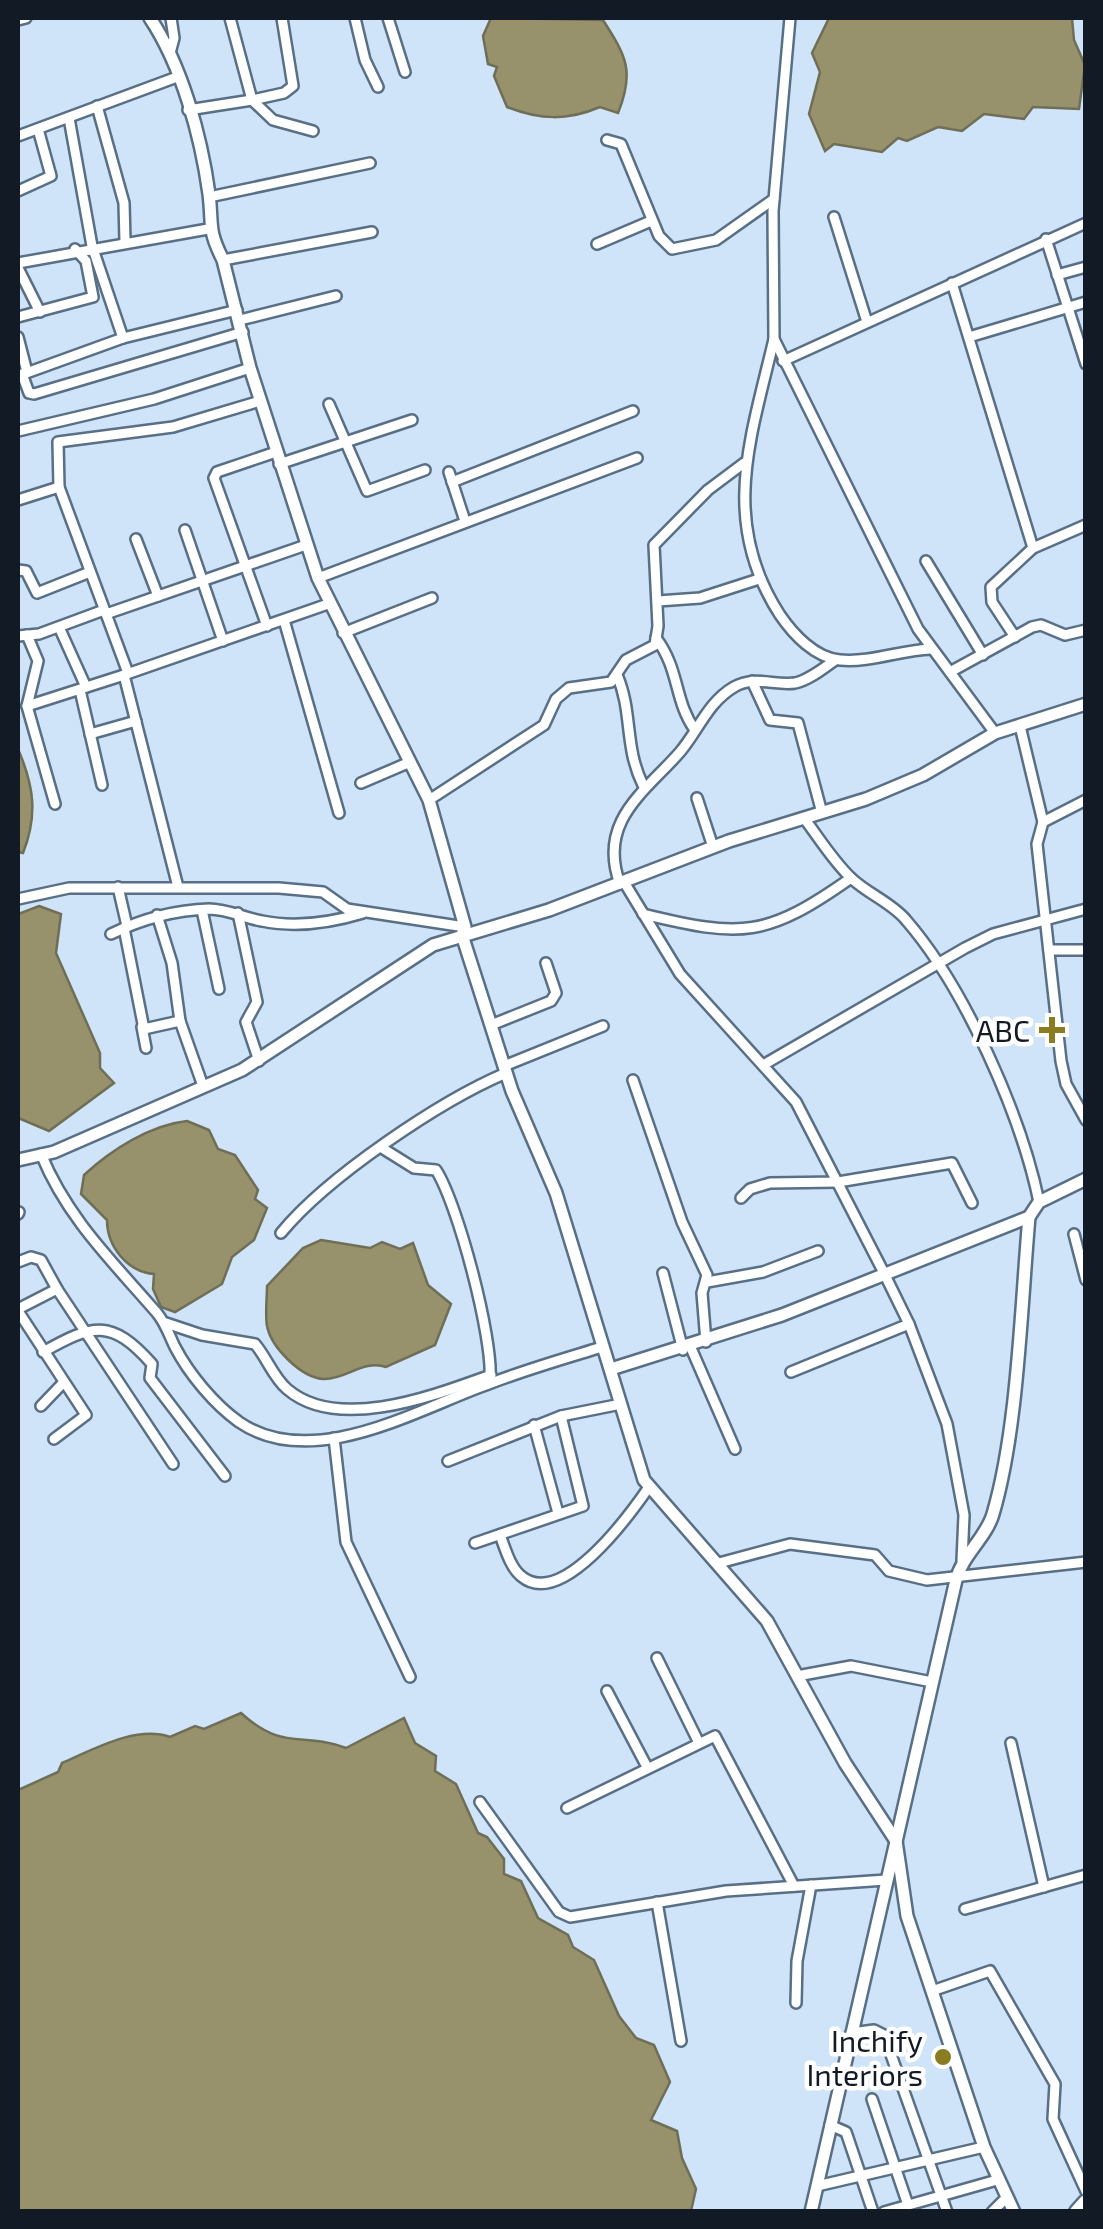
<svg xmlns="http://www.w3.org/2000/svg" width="1103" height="2229" font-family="'Exo 2',sans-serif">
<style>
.water{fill:#97926b;stroke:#6f6e56;stroke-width:2.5}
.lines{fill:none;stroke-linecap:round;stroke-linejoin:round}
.minor-casing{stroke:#586f86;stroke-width:14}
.tertiary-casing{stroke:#586f86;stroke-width:16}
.primary-casing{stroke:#586f86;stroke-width:19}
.minor{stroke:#fff;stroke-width:9}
.tertiary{stroke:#fff;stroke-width:11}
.primary{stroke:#fff;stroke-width:14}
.poi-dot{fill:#897c21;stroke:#fff;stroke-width:4}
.labels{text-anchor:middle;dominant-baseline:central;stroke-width:9;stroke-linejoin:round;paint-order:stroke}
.poi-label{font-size:30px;fill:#121b25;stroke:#fff;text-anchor:end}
</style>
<rect width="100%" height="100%" fill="#cfe4f9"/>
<!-- water -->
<g class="water">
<path d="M491 18 603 20C626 56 635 71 618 113L600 107C567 121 540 120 507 107L494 76 497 67 488 64 483 36Z"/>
<path d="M829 18H1072L1074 40 1085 65 1079 109 1033 107 1024 119 984 114 962 131 938 127 907 141 898 138 882 152 834 144 825 151 809 114 820 72 812 53Z"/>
<path d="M18 749C34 786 38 815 23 853L18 852Z"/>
<path d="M39 906 61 914 56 953 100 1053V1068L114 1083 49 1131 18 1118V914Z"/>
<path d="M187 1121 209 1130 218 1149 235 1155 258 1190 255 1199 267 1208 254 1240 232 1257 222 1284 175 1312 161 1307 153 1289 154 1274C127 1272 107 1246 107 1220L81 1194 84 1175C111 1150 150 1125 187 1121Z"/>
<path d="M321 1240 370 1248 382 1242 400 1249 413 1243 428 1285 451 1304 435 1345 386 1367C364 1359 345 1380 324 1379 301 1378 271 1347 267 1326 265 1314 267 1298 267 1286L303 1248Z"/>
<path d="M241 1713C284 1752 301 1731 346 1748L404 1718 415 1743 436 1756 435 1771 456 1784 478 1833 487 1837 504 1859V1874L521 1881 538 1918 568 1935 573 1947 594 1960 619 2016 636 2038 654 2045 670 2082 651 2120 677 2131 682 2158 696 2189 691 2211H18V1790L58 1772 62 1763C94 1749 137 1725 170 1737L195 1726 204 1729Z"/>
</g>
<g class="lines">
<defs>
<g id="minor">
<path d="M230 18 252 100 284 93 293 86 282 18"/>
<path d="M355 18 365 60 378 87"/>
<path d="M388 18 405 72"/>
<path d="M790 18 773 211 774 339 918 629 995 733"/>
<path d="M18 20 26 18"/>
<path d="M170 53 174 38 171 18"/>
<path d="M97 106 124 203 125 241"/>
<path d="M188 110 252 100 273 120 313 131"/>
<path d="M18 136 177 77"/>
<path d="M607 140 621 144 659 236 672 249 716 240 774 199"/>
<path d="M18 191 51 176 38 129"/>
<path d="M209 197 370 163"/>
<path d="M834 217 867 322"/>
<path d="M1046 239 1086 364"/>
<path d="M597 244 651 221"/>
<path d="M223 260 372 232"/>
<path d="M18 263 208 229"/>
<path d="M18 268 40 312"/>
<path d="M1057 275 1086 267"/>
<path d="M952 283 1033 548"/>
<path d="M18 317 93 297 86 261 75 249"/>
<path d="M240 320 336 296"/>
<path d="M18 337 27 372"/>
<path d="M969 337 1086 302"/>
<path d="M123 338 237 310"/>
<path d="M774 339C751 438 719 521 780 615 793 634 815 658 840 660 870 663 901 650 931 649"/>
<path d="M783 361 1086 223"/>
<path d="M22 374 29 393 34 394 243 332"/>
<path d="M18 376 123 338 92 246 69 118"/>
<path d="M329 404 367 491 425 470"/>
<path d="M18 431 154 399 250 368"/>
<path d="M279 464 412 420"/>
<path d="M449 472 465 521"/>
<path d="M452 482 633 411"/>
<path d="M59 487 58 442 173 427 260 401"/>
<path d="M18 500 59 487 128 673"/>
<path d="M185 530 223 641"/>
<path d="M136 539 158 596"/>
<path d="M926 561 983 655"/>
<path d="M18 570 26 571 37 593 90 572"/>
<path d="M318 578 637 458"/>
<path d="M658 601 700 598 759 579"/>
<path d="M106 614 306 545"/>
<path d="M284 620 339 813"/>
<path d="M267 626 214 478 217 472 276 452"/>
<path d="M59 627 86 687"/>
<path d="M343 633 432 598"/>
<path d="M27 635 38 661 27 706 55 804"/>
<path d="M18 636 39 634 104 610"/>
<path d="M1015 637 992 602 991 587 1033 548 1086 525"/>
<path d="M656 638C680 670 674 701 695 730"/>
<path d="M950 672 1032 627 1041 625 1065 635 1086 630"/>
<path d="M617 675C633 712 624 747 643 785"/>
<path d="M752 681 770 720 798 723 822 813"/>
<path d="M80 690 102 785"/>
<path d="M27 706 124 675"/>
<path d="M1020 726 1043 822"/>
<path d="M90 734 136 721"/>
<path d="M361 783 410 762"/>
<path d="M697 798 713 847"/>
<path d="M429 800 544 725 556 699 569 688 611 682 626 660 655 645 658 626 654 545 708 490 744 463"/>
<path d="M1086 800 1043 822 1037 844 1061 1061 1066 1084 1086 1120"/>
<path d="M804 818C819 838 833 861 851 878 868 894 892 903 906 920 965 988 1021 1115 1039 1202"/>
<path d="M624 882 680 974 796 1102 884 1273 909 1324 947 1424 964 1515 962 1561"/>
<path d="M620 884C597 821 645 792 680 752 698 731 708 702 734 687 755 675 774 686 795 683 809 680 824 668 835 660"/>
<path d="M118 887 127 926"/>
<path d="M178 887 124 675 328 604"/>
<path d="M18 899 69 888H279L323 892 347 909 465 927"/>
<path d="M202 910 219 989"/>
<path d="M238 913 257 1002 246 1022 259 1061"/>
<path d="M643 914C742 938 766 938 851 878"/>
<path d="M157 915 172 963 180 1021 203 1086"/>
<path d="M124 928 144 1029 180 1021"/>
<path d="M111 934C142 919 174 910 209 909 228 909 244 918 262 921 296 928 330 923 363 913"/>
<path d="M1049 950H1086"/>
<path d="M491 1025 551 1001 556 993 546 963"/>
<path d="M142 1027 146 1048"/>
<path d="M763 1065 965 948 993 934 1086 909"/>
<path d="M504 1066 603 1026"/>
<path d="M633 1080 682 1222 707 1275 702 1293 706 1342"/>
<path d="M382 1148 414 1168 436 1170C458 1204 493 1338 490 1378"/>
<path d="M41 1154C67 1218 113 1262 157 1313 166 1324 169 1335 175 1347 189 1374 214 1404 239 1422 312 1472 416 1410 486 1385 524 1370 563 1359 602 1347"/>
<path d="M741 1198 750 1189 770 1183 838 1182 952 1163 972 1203"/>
<path d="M18 1214 19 1212"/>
<path d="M281 1233C327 1177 440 1101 506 1073"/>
<path d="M1074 1234 1086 1280"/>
<path d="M18 1262 31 1257 41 1260 57 1289"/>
<path d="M663 1273 683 1350"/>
<path d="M707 1282 763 1272 818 1251"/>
<path d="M18 1309 57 1289 173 1464"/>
<path d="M18 1311 86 1415 54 1439"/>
<path d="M166 1323 202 1335 255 1344C267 1358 273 1377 287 1389 338 1433 435 1395 491 1375"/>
<path d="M691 1348 735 1449"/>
<path d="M43 1352C93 1324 111 1318 152 1364L150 1378 225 1476"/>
<path d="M791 1372 909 1324"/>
<path d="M41 1406 63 1383"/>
<path d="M534 1425 558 1513"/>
<path d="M334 1438 346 1542 410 1677"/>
<path d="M448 1461 561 1416 621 1404"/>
<path d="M500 1535C505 1548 510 1567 521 1576 561 1610 629 1516 649 1487"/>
<path d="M475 1543 583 1506 561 1416"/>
<path d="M719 1563 790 1544 875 1555 889 1571 927 1580 1086 1562"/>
<path d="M657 1658 698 1741"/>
<path d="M797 1676 851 1666 932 1682"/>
<path d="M607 1691 647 1767"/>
<path d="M1011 1743 1044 1887"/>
<path d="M480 1802 559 1912 570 1917 726 1891 886 1880"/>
<path d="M567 1808 715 1736 794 1886"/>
<path d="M657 1902 681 2041"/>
<path d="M965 1909 1086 1875"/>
<path d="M932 1991 990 1971 1055 2084 1053 2119 1086 2191"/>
<path d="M796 2003 797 1961 811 1885"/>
<path d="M851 2033 874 2030 884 2035 947 2212"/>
<path d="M872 2099 908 2205"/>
<path d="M830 2125 846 2132 873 2212"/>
<path d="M817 2186 984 2147"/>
<path d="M884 2212 997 2180"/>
<path d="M992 2212 1007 2197"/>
</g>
<g id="tertiary">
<path d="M150 18C182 66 201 136 209 194 213 226 207 228 223 260L250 368 318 578 429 800 465 927 462 935 512 1091 556 1193 644 1480 767 1621 845 1763 896 1841 907 1916 984 2147 1014 2212"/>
<path d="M18 1160 54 1152 242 1070 433 945 549 910 729 841 866 799 923 775 995 733 1086 704"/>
<path d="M611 1369 782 1315 1029 1217 1039 1202 1086 1179"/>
<path d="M811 2212 956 1580C963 1554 986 1538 993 1514 1018 1429 1021 1306 1029 1217"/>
</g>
<path id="primary" d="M1077 2212 1086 2202"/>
</defs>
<!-- minor casing -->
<use href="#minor" class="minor-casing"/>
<!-- tertiary casing -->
<use href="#tertiary" class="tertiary-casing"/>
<!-- primary casing -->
<use href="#primary" class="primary-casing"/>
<!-- minor -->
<use href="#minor" class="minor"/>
<!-- tertiary -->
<use href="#tertiary" class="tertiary"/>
<!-- primary -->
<use href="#primary" class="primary"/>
</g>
<!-- markers -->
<g class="poi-dot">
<path d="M1047 1015h10v10h10v10h-10v10h-10v-10h-10v-10h10z"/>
<circle cx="943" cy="2057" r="10"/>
</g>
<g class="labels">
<!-- poi labels -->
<g class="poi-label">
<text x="1030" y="1030">ABC</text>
<text x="923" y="2040">Inchify<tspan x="923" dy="34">Interiors</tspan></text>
</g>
</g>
<!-- border -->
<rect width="1103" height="2229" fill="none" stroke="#121b25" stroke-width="40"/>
</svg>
